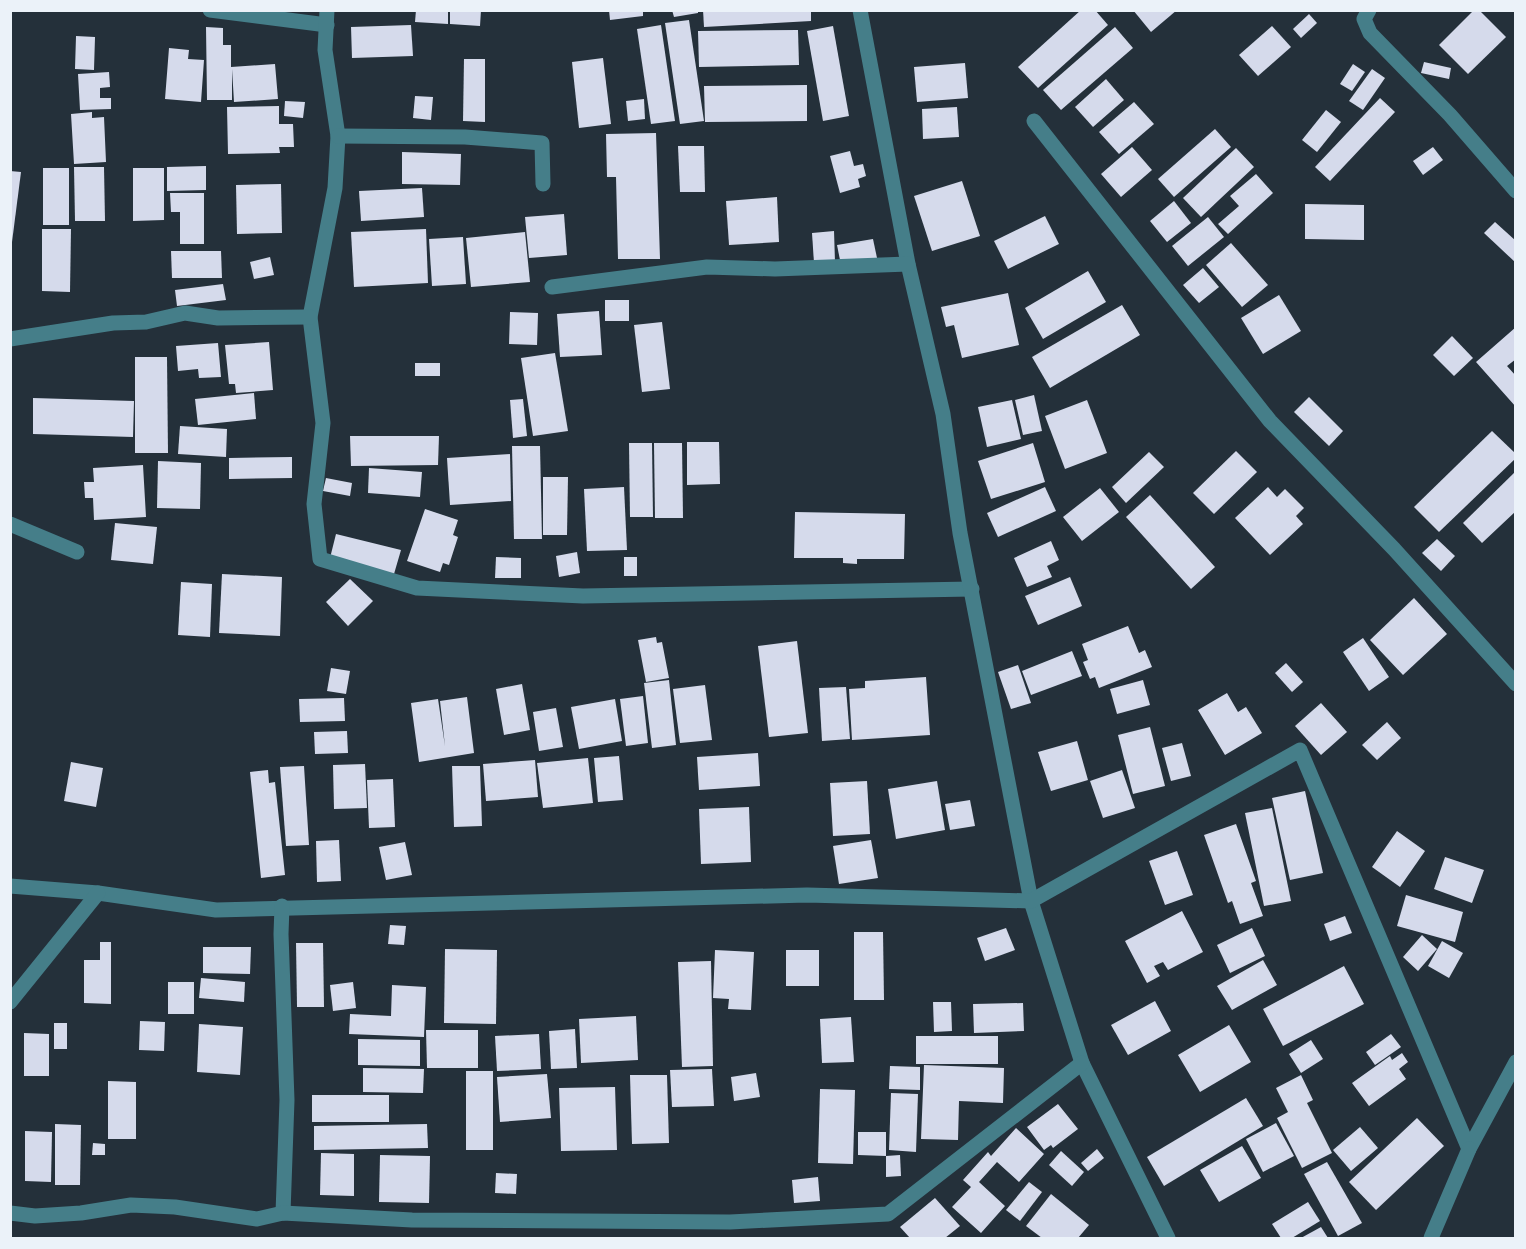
<svg xmlns="http://www.w3.org/2000/svg" width="1526" height="1249" font-family="Merriweather,serif">
<style>
.building{fill:#d5daeb}
.lines{fill:none;stroke-linecap:round;stroke-linejoin:round}
.minor{stroke:#457e89;stroke-width:15}
</style>
<rect width="100%" height="100%" fill="#24303a"/>
<!-- building -->
<g class="building">
<path d="M416 10H448V24L415 22Z"/>
<path d="M450 10H481L480 26 450 24Z"/>
<path d="M609 10H643V16L610 20Z"/>
<path d="M672 10H698V13L674 17Z"/>
<path d="M703 10H811V21L704 27Z"/>
<path d="M1081 10H1095L1108 25 1038 88 1018 67Z"/>
<path d="M1133 10H1177L1151 32Z"/>
<path d="M1474 10H1479L1506 37 1468 74 1439 45Z"/>
<path d="M1309 14 1317 23 1301 38 1293 29Z"/>
<path d="M689 20 704 121 680 124 665 23Z"/>
<path d="M411 25 413 56 352 58 351 27Z"/>
<path d="M661 25 675 121 651 124 637 29Z"/>
<path d="M833 26 849 116 823 121 807 31Z"/>
<path d="M1272 26 1291 47 1258 76 1239 55Z"/>
<path d="M206 27 223 28V45H231V67L275 64 278 99 234 102 232 69V100H207Z"/>
<path d="M1115 27 1133 48 1061 110 1043 90Z"/>
<path d="M798 30 799 65 699 67 698 31Z"/>
<path d="M76 36 95 37 94 70 75 69Z"/>
<path d="M169 48 189 50 188 59 204 60 201 102 165 99Z"/>
<path d="M603 58 611 124 579 128 572 62Z"/>
<path d="M464 59H485V122L463 121Z"/>
<path d="M1424 62 1451 68 1449 79 1421 73Z"/>
<path d="M965 63 968 98 917 102 914 67Z"/>
<path d="M1353 64 1365 72 1352 91 1340 84Z"/>
<path d="M1372 69 1385 78 1363 110 1349 101Z"/>
<path d="M109 72 110 87 100 88V98H111V109L80 110 78 74Z"/>
<path d="M1106 79 1124 100 1093 127 1075 107Z"/>
<path d="M807 85V121L705 122 704 86Z"/>
<path d="M415 96 433 97 431 120 413 118Z"/>
<path d="M1380 98 1395 112 1330 181 1315 167Z"/>
<path d="M644 99 645 119 628 121 626 101Z"/>
<path d="M285 101 305 102 303 118 284 116Z"/>
<path d="M1134 102 1154 124 1119 154 1099 132Z"/>
<path d="M279 106V124H293L294 147H279L280 153 228 154 227 107Z"/>
<path d="M957 107 959 137 923 139 922 109Z"/>
<path d="M1326 110 1341 122 1317 152 1302 140Z"/>
<path d="M92 112V118L104 117 106 162 74 164 71 114Z"/>
<path d="M1215 129 1231 147 1174 197 1158 179Z"/>
<path d="M656 133 660 259H618L616 177H607L606 134Z"/>
<path d="M678 146H704L705 192H680Z"/>
<path d="M1132 147 1152 170 1121 197 1101 174Z"/>
<path d="M1433 147 1443 160 1423 175 1413 161Z"/>
<path d="M1236 148 1254 167 1201 217 1183 198Z"/>
<path d="M850 151 854 166 863 164 866 176 858 179 860 187 840 193 830 156Z"/>
<path d="M402 152 461 154 460 185 402 184Z"/>
<path d="M206 166V190L167 191V167Z"/>
<path d="M74 167H104L105 221H75Z"/>
<rect x="43" y="168" width="26" height="57"/>
<path d="M133 168H164V220L133 221Z"/>
<path d="M10 171 21 172 12 242H10Z"/>
<path d="M1256 174 1273 193 1228 234 1218 224 1239 206 1230 196Z"/>
<path d="M962 181 980 236 932 251 914 196Z"/>
<path d="M281 184 282 233 237 234 236 185Z"/>
<path d="M422 188 424 217 361 221 359 191Z"/>
<path d="M170 193H204V244H180V212H171Z"/>
<path d="M777 197 779 242 729 245 726 201Z"/>
<path d="M1174 201 1191 223 1167 242 1150 221Z"/>
<path d="M1305 204 1364 205V240L1305 239Z"/>
<path d="M564 214 567 255 529 258 525 217Z"/>
<path d="M1045 216 1059 244 1008 269 994 241Z"/>
<path d="M1208 217 1224 237 1188 266 1172 246Z"/>
<path d="M1495 222 1516 241V263L1484 233Z"/>
<path d="M42 229H71L70 292 42 291Z"/>
<path d="M426 229 428 283 354 287 351 232Z"/>
<path d="M834 231 835 262 814 263 812 233Z"/>
<path d="M525 232 530 282 471 287 466 238Z"/>
<path d="M463 237 466 284 432 286 429 239Z"/>
<path d="M873 239 877 258 841 265 837 245Z"/>
<path d="M1231 243 1268 285 1242 307 1206 265Z"/>
<path d="M171 251H221L222 278H172Z"/>
<path d="M270 257 274 275 254 279 250 262Z"/>
<path d="M1203 268 1219 287 1199 303 1183 285Z"/>
<path d="M1088 271 1106 302 1043 339 1025 308Z"/>
<path d="M223 284 226 300 177 306 175 290Z"/>
<path d="M1008 293 1019 345 962 358 954 325 946 327 941 307Z"/>
<path d="M1279 295 1301 331 1263 354 1241 318Z"/>
<rect x="605" y="300" width="24" height="21"/>
<path d="M1122 305 1140 335 1050 388 1032 357Z"/>
<path d="M599 311 602 355 560 357 557 314Z"/>
<path d="M510 312 538 313 537 345 509 344Z"/>
<path d="M662 322 670 389 642 392 634 325Z"/>
<path d="M1516 327V359L1507 366 1516 376V407L1476 362Z"/>
<path d="M1452 336 1473 358 1454 376 1433 355Z"/>
<path d="M269 342 273 390 236 393 235 384H229L225 345Z"/>
<path d="M218 343 221 377 199 378 198 369 178 371 176 346Z"/>
<path d="M555 353 568 431 533 436 521 358Z"/>
<path d="M135 357H167L168 453H135Z"/>
<rect x="415" y="363" width="25" height="13"/>
<path d="M254 393 256 419 198 425 195 399Z"/>
<path d="M1034 395 1042 431 1023 435 1015 400Z"/>
<path d="M1309 397 1343 431 1329 446 1294 412Z"/>
<path d="M33 398 134 401 133 437 33 434Z"/>
<path d="M523 399 527 436 513 438 510 400Z"/>
<path d="M1012 400 1021 439 987 447 978 407Z"/>
<path d="M1087 400 1107 453 1065 469 1045 416Z"/>
<path d="M180 426 227 429 226 457 178 454Z"/>
<path d="M1492 431 1516 454V458L1439 532 1414 507Z"/>
<path d="M350 436H439L438 465 351 466Z"/>
<path d="M687 442H719L720 484 687 485Z"/>
<path d="M629 443H652L653 517H630Z"/>
<path d="M654 443H682L683 518H655Z"/>
<path d="M1033 443 1045 482 991 499 978 461Z"/>
<path d="M512 446H540L542 539H514Z"/>
<path d="M1236 451 1257 472 1214 514 1193 493Z"/>
<path d="M1149 452 1164 467 1126 503 1112 487Z"/>
<path d="M510 454 511 501 450 505 447 458Z"/>
<path d="M292 457V478L229 479V458Z"/>
<path d="M158 461 201 463 200 509 157 508Z"/>
<path d="M143 465 146 517 94 520 93 498H85L84 482H94L93 468Z"/>
<path d="M369 468 422 472 420 497 368 493Z"/>
<path d="M1516 471V511L1482 543 1463 523Z"/>
<path d="M543 477H568L567 535H543Z"/>
<path d="M326 478 352 483 350 496 323 491Z"/>
<path d="M624 487 627 550 587 551 584 489Z"/>
<path d="M1045 487 1056 511 998 537 987 513Z"/>
<path d="M1268 487 1277 497 1285 489 1304 508 1296 516 1303 524 1270 555 1235 518Z"/>
<path d="M1100 488 1119 512 1082 541 1063 517Z"/>
<path d="M1150 495 1215 567 1191 589 1126 517Z"/>
<path d="M425 509 458 520 453 535 458 537 449 565 443 563 440 572 407 561Z"/>
<path d="M795 512 905 514 904 559H857V564L843 563V558H794Z"/>
<path d="M115 523 157 527 153 564 111 560Z"/>
<path d="M336 534 401 550 394 574 330 558Z"/>
<path d="M1437 539 1455 556 1441 571 1422 553Z"/>
<path d="M1051 541 1059 560 1047 566 1052 577 1027 587 1014 558Z"/>
<path d="M577 552 580 573 559 577 556 556Z"/>
<path d="M496 557 521 558V578H495Z"/>
<rect x="624" y="557" width="13" height="19"/>
<path d="M222 574 282 577 280 636 219 633Z"/>
<path d="M1070 577 1082 606 1038 625 1025 596Z"/>
<path d="M350 579 373 601 348 626 326 602Z"/>
<path d="M181 582 212 584 210 637 178 635Z"/>
<path d="M1414 598 1447 634 1403 675 1370 640Z"/>
<path d="M1128 626 1139 653 1145 650 1152 667 1099 688 1095 677 1090 679 1083 662 1088 660 1082 644Z"/>
<path d="M656 637 657 643 662 642 669 678 646 682 638 640Z"/>
<path d="M1363 638 1389 677 1369 691 1343 652Z"/>
<path d="M797 641 808 733 769 737 758 646Z"/>
<path d="M1072 651 1082 676 1031 695 1022 671Z"/>
<path d="M1286 663 1303 682 1292 692 1275 673Z"/>
<path d="M1018 665 1031 703 1011 709 998 672Z"/>
<path d="M331 668 350 671 346 694 327 691Z"/>
<path d="M926 677 930 735 852 740 849 689 865 688V681Z"/>
<path d="M669 680 676 745 652 748 644 683Z"/>
<path d="M1143 680 1150 705 1117 714 1110 689Z"/>
<path d="M522 684 530 730 504 735 496 689Z"/>
<path d="M705 685 712 740 680 743 673 689Z"/>
<path d="M846 687 850 739 822 741 819 688Z"/>
<path d="M1227 693 1238 712 1246 707 1262 733 1225 755 1198 710Z"/>
<path d="M643 696 648 743 626 746 620 699Z"/>
<path d="M467 697 474 753 419 762 411 703 438 699 445 746 440 701Z"/>
<path d="M344 698 345 721 300 722 299 699Z"/>
<path d="M615 699 622 741 579 749 571 707Z"/>
<path d="M1321 703 1347 732 1321 755 1295 726Z"/>
<path d="M556 708 563 747 539 751 533 712Z"/>
<path d="M1387 722 1401 738 1377 760 1362 745Z"/>
<path d="M1150 727 1165 786 1133 794 1118 735Z"/>
<path d="M347 731 348 753 315 754 314 732Z"/>
<path d="M1077 741 1088 780 1051 791 1038 752Z"/>
<path d="M1182 743 1191 776 1171 781 1162 748Z"/>
<path d="M758 753 760 786 699 790 697 757Z"/>
<path d="M619 756 623 800 598 802 594 758Z"/>
<path d="M588 758 593 803 543 808 537 763Z"/>
<path d="M535 760 538 797 486 801 483 764Z"/>
<path d="M71 762 103 768 96 807 64 801Z"/>
<path d="M365 764 367 808 334 809 333 765Z"/>
<path d="M304 766 309 845 286 846 280 767Z"/>
<path d="M452 766H480L482 826 454 827Z"/>
<path d="M268 770 269 783 275 782 285 875 261 878 250 772Z"/>
<path d="M1122 770 1135 808 1103 818 1090 781Z"/>
<path d="M393 779 395 827 369 828 367 780Z"/>
<path d="M867 781 870 834 833 836 830 783Z"/>
<path d="M937 781 945 830 896 839 888 789Z"/>
<path d="M1305 791 1323 873 1290 880 1272 798Z"/>
<path d="M970 800 975 826 950 830 945 804Z"/>
<path d="M749 807 751 862 701 864 699 809Z"/>
<path d="M1272 808 1291 901 1264 906 1245 813Z"/>
<path d="M1236 824 1256 881 1251 883 1263 916 1240 924 1232 901 1228 903 1204 835Z"/>
<path d="M1397 831 1425 851 1400 887 1372 867Z"/>
<path d="M339 840 341 881 317 882 316 841Z"/>
<path d="M871 840 878 878 839 884 833 846Z"/>
<path d="M405 842 412 875 386 880 379 847Z"/>
<path d="M1177 851 1193 895 1165 905 1149 861Z"/>
<path d="M1445 857 1484 870 1472 903 1434 889Z"/>
<path d="M1406 895 1463 912 1455 942 1397 926Z"/>
<path d="M1182 911 1203 952 1168 970 1163 962 1154 966 1160 976 1147 983 1125 941Z"/>
<path d="M1345 916 1352 933 1330 941 1324 924Z"/>
<path d="M390 925 406 926 404 945 388 944Z"/>
<path d="M1006 928 1015 950 985 961 977 938Z"/>
<path d="M1252 928 1265 956 1230 973 1217 945Z"/>
<path d="M854 932H883L884 1000H854Z"/>
<path d="M1422 935 1437 949 1418 971 1403 957Z"/>
<path d="M1442 941 1463 953 1449 978 1428 966Z"/>
<path d="M100 942H111V1004L84 1003V960H100Z"/>
<path d="M296 943H323L324 1007H297Z"/>
<path d="M203 947H251L250 974 203 973Z"/>
<path d="M445 949 497 950 496 1024 444 1023Z"/>
<path d="M715 950 754 952 751 1010 728 1009 729 999 713 998Z"/>
<rect x="786" y="950" width="33" height="36"/>
<path d="M1263 960 1277 985 1232 1010 1217 986Z"/>
<path d="M711 961 713 1066 682 1067 678 962Z"/>
<path d="M1344 966 1364 1004 1283 1046 1263 1009Z"/>
<path d="M201 978 245 982 244 1002 199 998Z"/>
<rect x="168" y="982" width="26" height="32"/>
<path d="M353 982 356 1008 333 1011 330 985Z"/>
<path d="M392 985 426 987 424 1037 349 1034 350 1014 391 1016Z"/>
<path d="M1155 1001 1171 1031 1128 1055 1111 1025Z"/>
<path d="M933 1002H951L952 1031 934 1032Z"/>
<path d="M1023 1003 1024 1031 974 1033 973 1004Z"/>
<path d="M636 1016 638 1060 581 1063 579 1019Z"/>
<path d="M851 1017 854 1062 822 1063 820 1019Z"/>
<path d="M140 1021 165 1022 164 1051 139 1050Z"/>
<rect x="54" y="1023" width="13" height="26"/>
<path d="M199 1024 243 1027 240 1075 197 1072Z"/>
<path d="M1229 1025 1251 1062 1200 1092 1178 1055Z"/>
<path d="M575 1029 577 1068 551 1069 549 1031Z"/>
<path d="M426 1030H478V1068H427Z"/>
<path d="M24 1033 49 1034V1076H24Z"/>
<path d="M539 1034 541 1069 497 1071 495 1036Z"/>
<path d="M1391 1034 1401 1047 1375 1065 1366 1052Z"/>
<rect x="916" y="1036" width="82" height="28"/>
<path d="M358 1039 420 1040V1066L358 1065Z"/>
<path d="M1311 1040 1323 1059 1301 1073 1289 1054Z"/>
<path d="M1402 1053 1408 1062 1399 1069 1406 1079 1369 1106 1352 1083 1390 1056 1392 1060Z"/>
<path d="M924 1065 1004 1068 1003 1103 959 1101 958 1140 921 1139Z"/>
<path d="M890 1066 920 1067V1090L889 1089Z"/>
<path d="M363 1068 424 1069 423 1093 363 1092Z"/>
<path d="M712 1069 714 1106 672 1107 670 1070Z"/>
<rect x="466" y="1071" width="27" height="79"/>
<path d="M756 1073 760 1097 734 1101 731 1077Z"/>
<path d="M547 1074 551 1118 500 1122 497 1077Z"/>
<path d="M630 1075H667L669 1143 632 1144Z"/>
<path d="M1301 1075 1313 1100 1307 1103 1332 1153 1302 1168 1277 1118 1288 1112 1276 1088Z"/>
<path d="M108 1081 136 1082V1139H108Z"/>
<path d="M615 1087 617 1150 561 1151 559 1088Z"/>
<path d="M820 1089 855 1090 853 1164 818 1163Z"/>
<path d="M891 1093 918 1094 916 1152 889 1150Z"/>
<rect x="312" y="1095" width="77" height="27"/>
<path d="M1246 1098 1263 1126 1164 1186 1147 1157Z"/>
<path d="M1058 1104 1078 1129 1053 1148 1051 1145 1044 1150 1027 1127Z"/>
<path d="M1417 1118 1444 1146 1376 1210 1349 1182Z"/>
<path d="M1276 1123 1294 1156 1263 1172 1246 1139Z"/>
<path d="M55 1124 81 1125 80 1185H55Z"/>
<path d="M427 1124 428 1148 314 1150V1126Z"/>
<path d="M1360 1127 1378 1148 1351 1171 1333 1150Z"/>
<path d="M1016 1128 1044 1154 1019 1182 997 1162 979 1182 1005 1206 981 1233 952 1207 971 1187 963 1180 988 1152 991 1156Z"/>
<path d="M25 1131 52 1132 51 1182 25 1181Z"/>
<path d="M858 1132H886V1156L858 1155Z"/>
<path d="M93 1143 105 1144V1155H92Z"/>
<path d="M1242 1146 1261 1178 1219 1202 1200 1170Z"/>
<path d="M1097 1149 1104 1158 1088 1171 1081 1163Z"/>
<path d="M1061 1151 1084 1172 1072 1186 1049 1165Z"/>
<path d="M321 1153 354 1154V1196L320 1195Z"/>
<path d="M380 1155 430 1156 429 1203 379 1202Z"/>
<path d="M900 1155 901 1176 886 1177V1156Z"/>
<path d="M1327 1162 1362 1223 1338 1236 1304 1174Z"/>
<path d="M496 1173 517 1174 516 1194 495 1193Z"/>
<path d="M818 1177 820 1201 794 1203 792 1180Z"/>
<path d="M1029 1182 1042 1192 1020 1221 1006 1210Z"/>
<path d="M1051 1194 1089 1225 1078 1238H1042L1026 1226Z"/>
<path d="M935 1198 960 1226 945 1238H910L900 1227Z"/>
<path d="M1308 1202 1320 1221 1292 1238H1281L1272 1224Z"/>
<path d="M1321 1227 1328 1238H1301Z"/>
</g>
<g class="lines">
<!-- minor -->
<g class="minor">
<path d="M210 10 327 25"/>
<path d="M327 10 325 50 338 136 335 188 310 317 323 423 314 504 320 559 417 588 583 596 972 589"/>
<path d="M860 10 908 264 943 414 960 533 1031 901 1082 1063 1168 1238"/>
<path d="M1369 10 1364 19 1370 33 1450 115 1516 191"/>
<path d="M1034 121 1270 421 1394 549 1516 684"/>
<path d="M338 136 465 137 542 143 543 184"/>
<path d="M552 287 707 267 775 269 908 264"/>
<path d="M10 339 113 323 146 322 185 313 218 318 310 317"/>
<path d="M10 524 77 552"/>
<path d="M10 886 98 893 216 910 807 895 1031 901 1300 750 1469 1149 1516 1062"/>
<path d="M282 906 281 934 287 1100 283 1213"/>
<path d="M10 1002 98 893"/>
<path d="M10 1213 35 1216 81 1213 131 1205 175 1207 257 1219 283 1213 412 1220 730 1222 888 1214 1082 1063"/>
<path d="M1431 1238 1469 1149"/>
</g>
</g>
<!-- border -->
<rect width="1526" height="1249" fill="none" stroke="#ebf2f9" stroke-width="24"/>
</svg>
